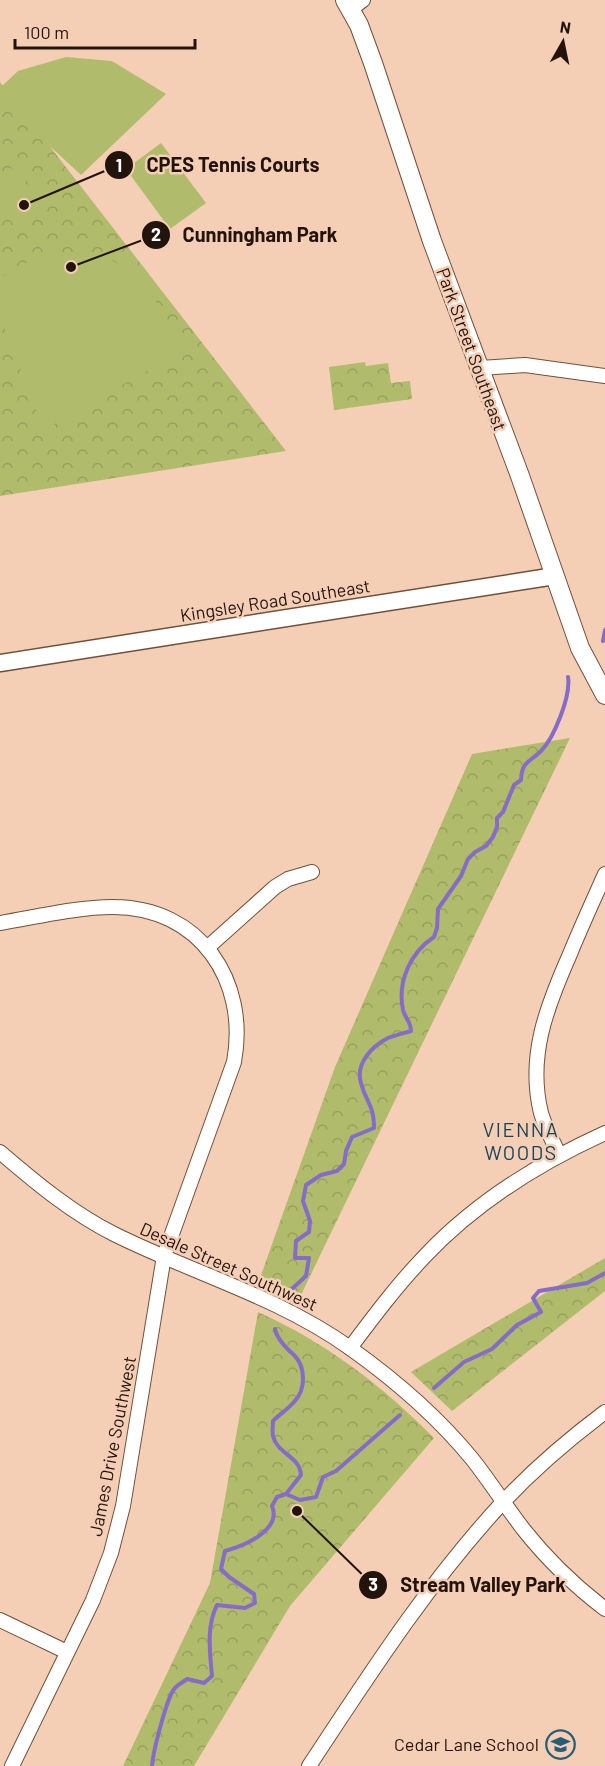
<svg xmlns="http://www.w3.org/2000/svg" width="605" height="1766" font-family="Barlow,sans-serif">
<style>
.park{fill:url(#park-crowns)}
.garden{fill:#b1bb6c}
.lines{fill:none;stroke-linecap:round;stroke-linejoin:round}
.stream{stroke:#866cc8;stroke-width:4}
.minor-casing{stroke:#70503b;stroke-width:16}
.tertiary-casing{stroke:#70503b;stroke-width:19}
.secondary-casing{stroke:#70503b;stroke-width:20}
.minor{stroke:#fff;stroke-width:14}
.tertiary{stroke:#fff;stroke-width:16}
.secondary{stroke:#fff;stroke-width:18}
.labels{text-anchor:middle;dominant-baseline:central;stroke-width:5;stroke-linejoin:round;paint-order:stroke}
.street-label{font-size:18px;fill:#22140c;stroke:#f5ceb6}
.poi-label{font-size:18px;fill:#22140c;stroke:#f5ceb6;text-anchor:end}
.neighbourhood-label{font-size:20px;letter-spacing:1.5px;fill:#194359;stroke:#f5ceb6}
.leader{fill:none;stroke:#22140c;stroke-width:2}
.callout-dot{fill:#22140c;stroke:#f5ceb6;stroke-width:2}
.mark-label{font-size:18px;text-anchor:middle;font-weight:bold;fill:#fff}
.callout-label{font-size:20px;text-anchor:middle;font-weight:bold;fill:#22140c;stroke:#f5ceb6;stroke-width:5;stroke-linejoin:round;paint-order:stroke}
</style>
<defs>
<pattern id="park-crowns" width="20" height="18" patternUnits="userSpaceOnUse" patternTransform="scale(1.5)"><rect width="20" height="18" fill="#b1bb6c"/><path d="M2 6a3 3 0 1 1 6 0M12 15a3 3 0 1 1 6 0" fill="none" stroke="#98a05c"/></pattern>
</defs>
<rect width="100%" height="100%" fill="#f5ceb6"/>
<!-- park -->
<g class="park">
<path d="M0 82 286 451 0 496Z"/>
<path d="M365 362 366 366 388 363 391 383 410 381 412 399 334 410 329 367Z"/>
<path d="M570 738 300 1297 260 1278 335 1067 472 754Z"/>
<path d="M605 1258V1291L452 1411 411 1372Z"/>
<path d="M258 1312C325 1342 383 1386 434 1438L290 1606 194 1766H123L210 1583Z"/>
</g>
<!-- garden -->
<g class="garden">
<path d="M66 57 112 61 166 94 81 175 0 100V88L18 71Z"/>
<path d="M161 143 206 203 170 229 126 169Z"/>
<path d="M11 168 28 178 5 214 0 211V185Z"/>
<path d="M33 181 50 192 27 228 11 218Z"/>
<path d="M61 254C70 254 80 253 89 254 137 259 164 311 183 350L44 430 0 316V278L23 264Z"/>
</g>
<g class="lines">
<!-- stream -->
<g class="stream">
<path d="M603 641 605 630"/>
<path d="M293 1288 306 1276 309 1258H295L296 1241 309 1232 310 1221 303 1201 306 1185 321 1175 337 1171 344 1164 346 1151 352 1137 374 1128C374 1104 366 1103 361 1083 355 1064 372 1046 388 1038 395 1035 404 1033 411 1031 411 1022 405 1018 403 1010 397 981 411 952 434 937L437 928 438 909 461 876 468 859 475 852 486 846 493 837 497 827V818L503 812 514 785 521 780C522 761 529 763 541 751 554 738 571 696 568 677"/>
<path d="M434 1388 464 1362 492 1349 517 1325 541 1312 533 1298 539 1291 587 1283 605 1273"/>
<path d="M286 1494 300 1500 316 1497 323 1477 336 1471 400 1415"/>
<path d="M152 1766C153 1752 167 1696 175 1688 178 1684 184 1682 187 1679L204 1683 212 1676C210 1652 206 1627 217 1605L245 1608 255 1603 254 1594 229 1577 221 1569 225 1551C244 1546 282 1530 272 1506L277 1497 286 1494 301 1475C300 1456 277 1454 273 1436 272 1431 273 1425 273 1421 280 1414 288 1409 294 1402 306 1390 306 1367 294 1355 286 1348 277 1339 275 1329"/>
</g>
<defs>
<g id="minor">
<path d="M351 9 363 0"/>
<path d="M480 368 525 365 605 376"/>
<path d="M0 923C36 917 77 907 113 907 200 907 249 981 234 1062L164 1256 123 1506 111 1553 93 1600 12 1766"/>
<path d="M207 948 275 887 288 879 312 872"/>
<path d="M0 1152C35 1182 72 1213 114 1234 192 1273 277 1296 350 1348 395 1380 438 1417 473 1460 491 1483 506 1507 524 1530 547 1559 575 1586 605 1609"/>
<path d="M559 1155C553 1141 545 1127 541 1113 527 1056 547 1006 570 954 581 927 593 901 605 874"/>
<path d="M350 1348C374 1316 398 1284 425 1256 475 1203 539 1163 605 1133"/>
<path d="M0 1620 67 1652"/>
<path d="M309 1766C369 1675 428 1583 503 1502 534 1469 569 1439 605 1412"/>
</g>
<path id="tertiary" d="M0 663 555 576"/>
<path id="secondary" d="M345 0 359 25 373 63 432 241 520 476 580 648 605 695"/>
</defs>
<!-- minor casing -->
<use href="#minor" class="minor-casing"/>
<!-- tertiary casing -->
<use href="#tertiary" class="tertiary-casing"/>
<!-- secondary casing -->
<use href="#secondary" class="secondary-casing"/>
<!-- minor -->
<use href="#minor" class="minor"/>
<!-- tertiary -->
<use href="#tertiary" class="tertiary"/>
<!-- secondary -->
<use href="#secondary" class="secondary"/>
</g>
<!-- icons -->
<defs>
<symbol id="school-ring" viewBox="-11 -11 22 22"><circle r="9.5" fill="#f5ceb6" stroke="#285d78" stroke-width="1.5"/><path d="M0-5L7-2L0 1L-7-2ZM-4 1L0 2.5L4 1V4Q0 6-4 4Z" fill="#285d78"/></symbol>
</defs>
<g fill-rule="evenodd">
<use href="#school-ring" x="544" y="1728" width="33" height="33"/>
</g>
<g class="labels">
<!-- street labels -->
<g class="street-label">
<text transform="translate(472 349) rotate(70)">Park Street Southeast</text>
<text transform="translate(275 600) rotate(-9)">Kingsley Road Southeast</text>
<text transform="translate(229 1266) rotate(24)">Desale Street Southwest</text>
<text transform="translate(112 1446) rotate(-79)">James Drive Southwest</text>
</g>
<!-- poi labels -->
<g class="poi-label">
<text x="539" y="1744">Cedar Lane School</text>
</g>
<!-- neighbourhood labels -->
<g class="neighbourhood-label">
<text x="521" y="1129">VIENNA<tspan x="521" dy="23">WOODS</tspan></text>
</g>
</g>
<!-- callouts -->
<path class="leader" d="M24 205L119 165M71 267L156 235M297 1511L373 1585"/>
<g class="callout-dot">
<circle cx="24" cy="205" r="6"/>
<circle cx="71" cy="267" r="6"/>
<circle cx="297" cy="1511" r="6"/>
<circle cx="119" cy="165" r="15"/>
<circle cx="156" cy="235" r="15"/>
<circle cx="373" cy="1585" r="15"/>
</g>
<g class="mark-label">
<text x="119" y="172">1</text>
<text x="156" y="241">2</text>
<text x="373" y="1591">3</text>
</g>
<g class="callout-label">
<text x="233" y="172">CPES Tennis Courts</text>
<text x="260" y="242">Cunningham Park</text>
<text x="483" y="1592">Stream Valley Park</text>
</g>
<!-- north arrow -->
<g transform="translate(563 42) rotate(9)" stroke="#f5ceb6" stroke-width="4.5" paint-order="stroke">
<path d="M0-4.5L10 22L0 15L-10 22Z" fill="#22140c"/>
<text y="-9" font-size="16" font-weight="bold" text-anchor="middle" fill="#22140c">N</text>
</g>
<!-- scale -->
<path d="M15 39v9h180v-9" fill="none" stroke="#22140c" stroke-width="3"/>
<text x="24" y="39" font-size="18" fill="#22140c" stroke="#f5ceb6" stroke-width="4.5" paint-order="stroke">100 m</text>
</svg>
